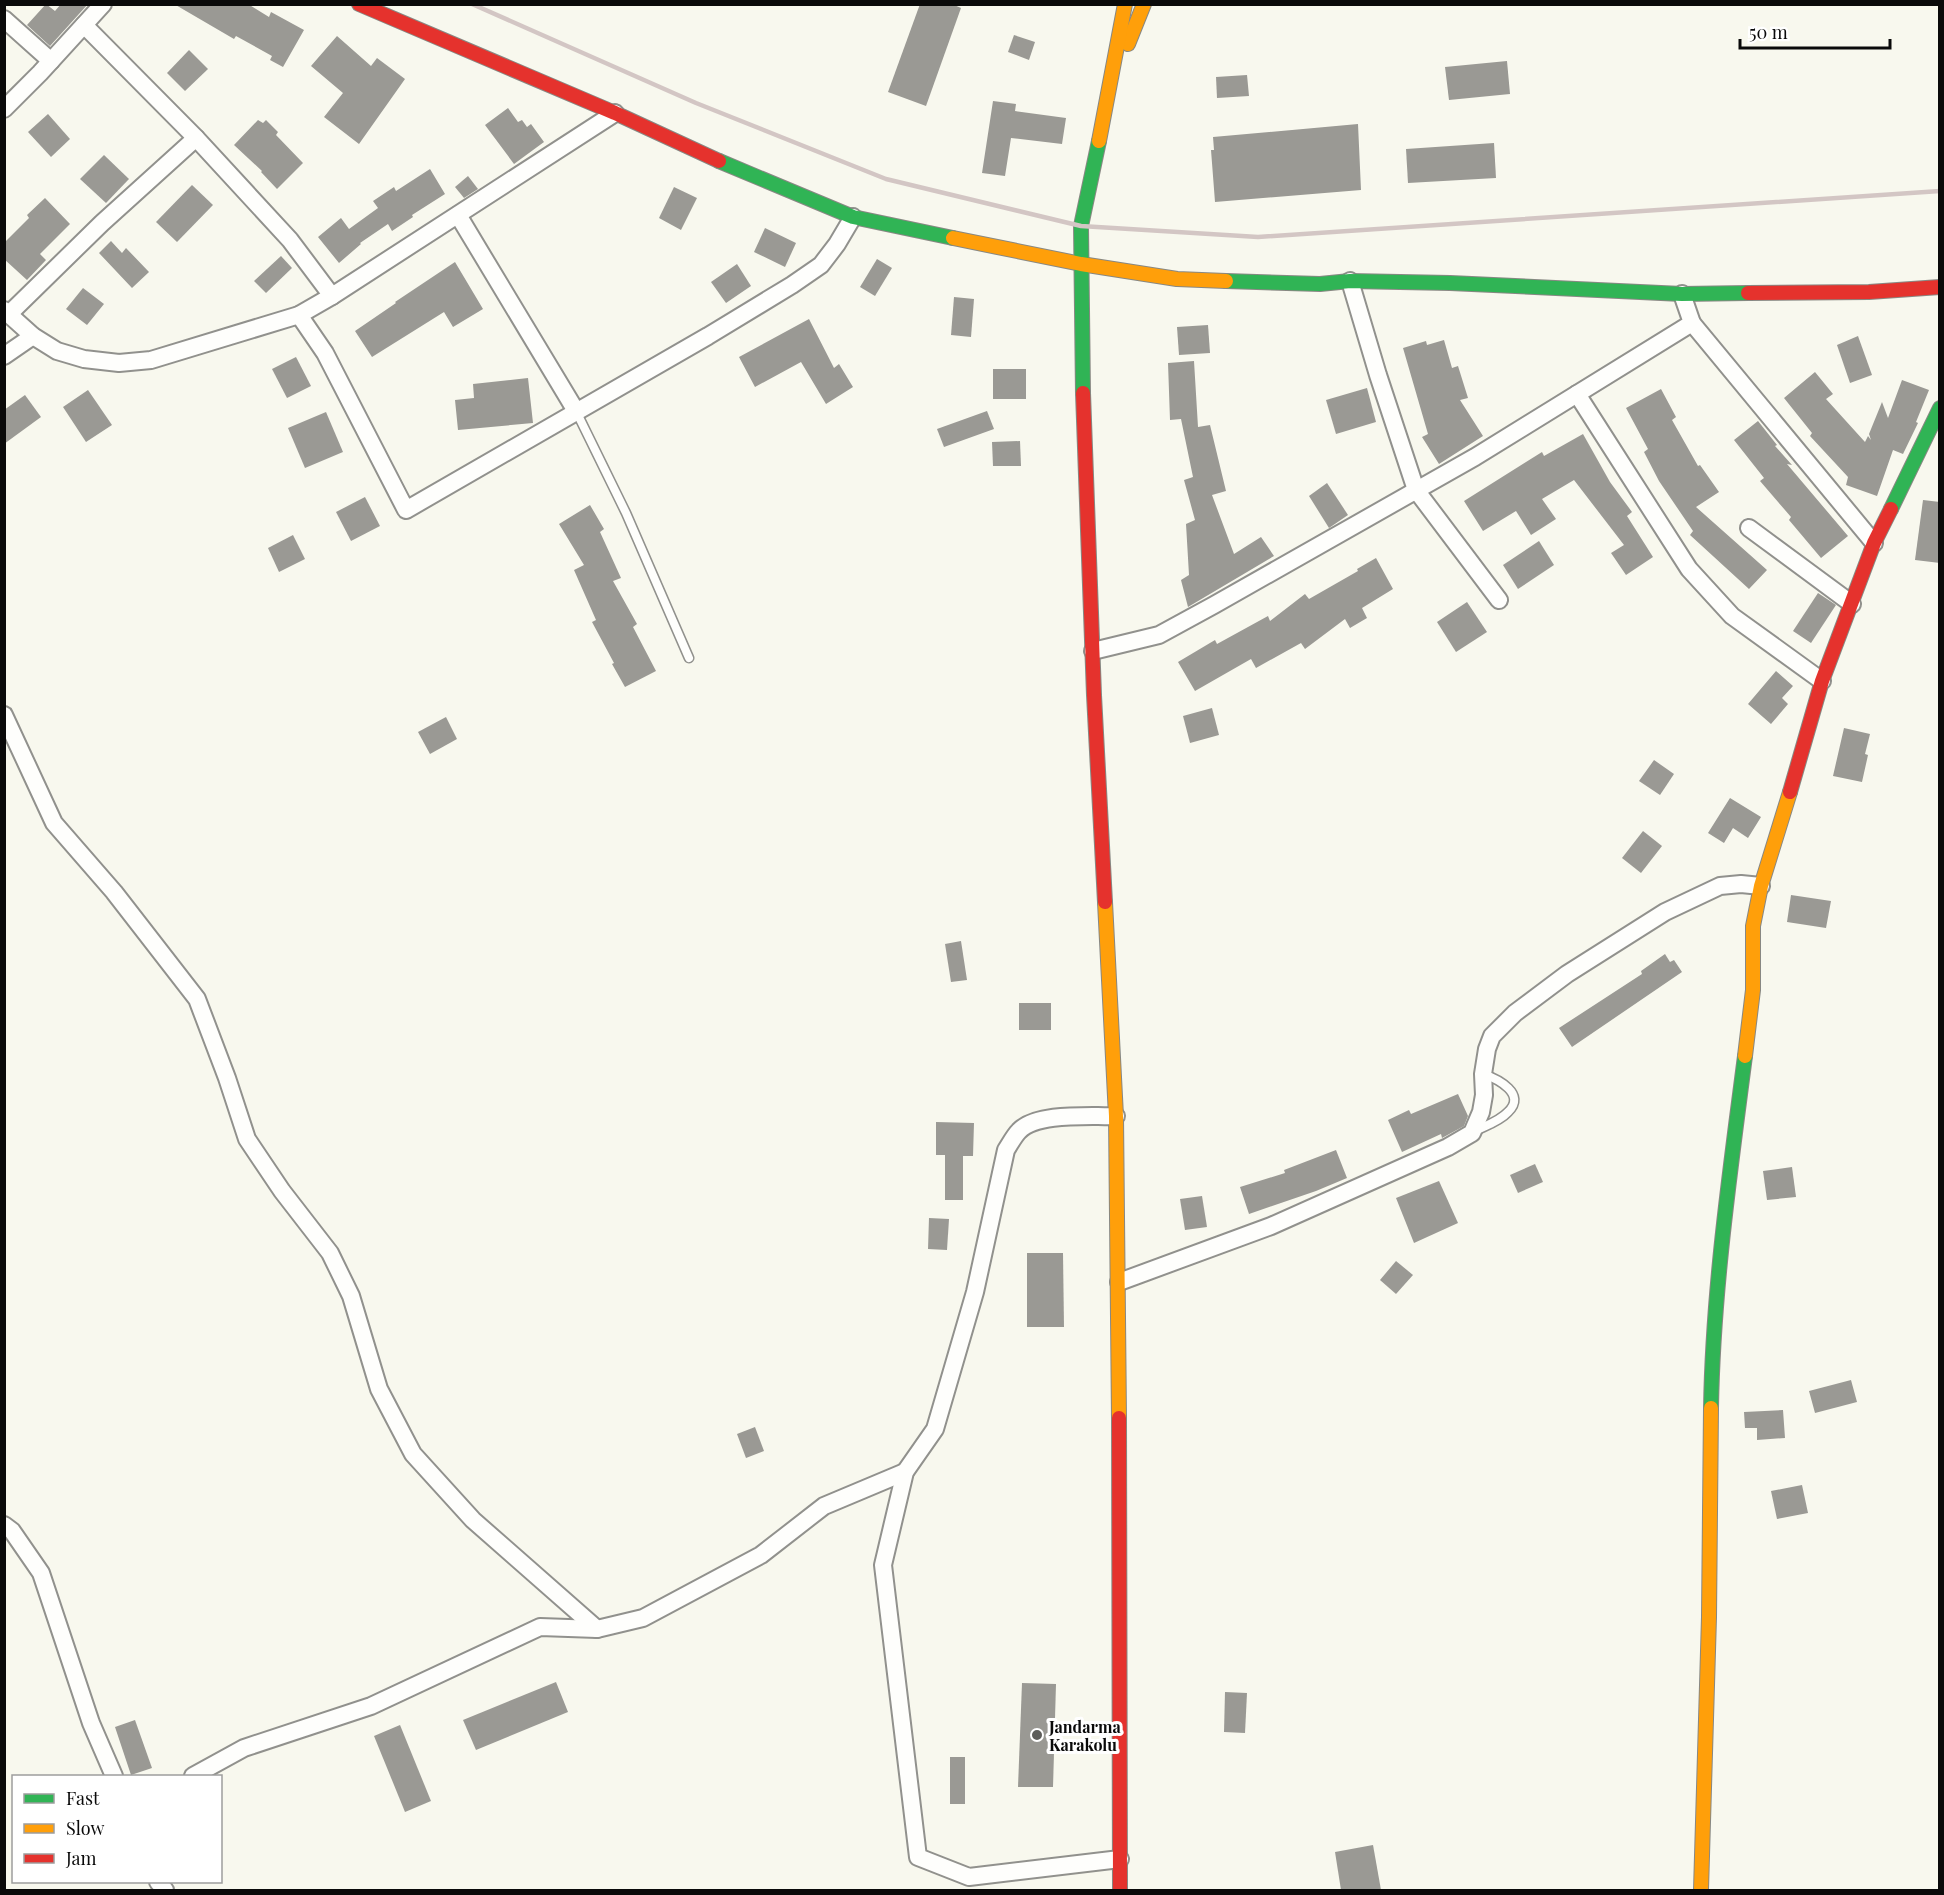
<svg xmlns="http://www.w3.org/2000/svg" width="1944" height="1895" font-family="'Playfair Display',serif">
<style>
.building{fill:#9a9994}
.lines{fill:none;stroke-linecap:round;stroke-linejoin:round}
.lane-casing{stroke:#91918d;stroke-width:11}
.street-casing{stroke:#91918d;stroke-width:20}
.fast-casing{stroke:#888883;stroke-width:16}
.slow-casing{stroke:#888883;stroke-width:16}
.jam-casing{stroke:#888883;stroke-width:16}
.lane{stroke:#fefefc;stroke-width:8}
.street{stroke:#fefefc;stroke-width:16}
.fast{stroke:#30b455;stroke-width:14}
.slow{stroke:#ff9f0a;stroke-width:14}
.jam{stroke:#e5322d;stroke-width:14}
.rail{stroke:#d3c6c4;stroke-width:4.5}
.poi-dot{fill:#5d5d5a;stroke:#fff;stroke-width:2}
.labels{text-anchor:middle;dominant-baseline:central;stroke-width:6;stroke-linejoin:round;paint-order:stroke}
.poi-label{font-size:16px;font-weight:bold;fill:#0a0a0a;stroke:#fff;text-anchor:start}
</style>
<rect width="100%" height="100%" fill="#f8f8ee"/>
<!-- building -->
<g class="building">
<path d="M46 4 55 11 61 4H88L50 46 27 25Z"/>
<path d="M174 4H248L269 17 271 12 304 30 283 67 270 60 272 56 236 36 234 39Z"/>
<path d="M920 4H952L961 8 926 106 888 92Z"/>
<path d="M1014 35 1035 42 1029 60 1008 52Z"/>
<path d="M337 36 371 66 377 58 405 79 359 144 324 117 343 93 311 66Z"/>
<path d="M189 50 208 69 185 91 167 73Z"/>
<path d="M1507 61 1510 94 1449 100 1445 67Z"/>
<path d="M1247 75 1249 96 1217 98 1216 77Z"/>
<path d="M993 101 1016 104 1015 111 1066 118 1062 144 1011 138 1005 176 982 173Z"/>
<path d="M508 108 518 122 522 120 527 127 531 124 544 142 514 164 485 125Z"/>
<path d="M48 114 70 139 51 157 28 132Z"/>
<path d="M258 120 263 123 266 120 278 132 276 135 303 163 277 189 261 172 262 171 234 145Z"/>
<path d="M1358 124 1361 190 1215 202 1211 150H1214L1213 137Z"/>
<path d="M1494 143 1496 178 1408 183 1406 149Z"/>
<path d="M104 155 129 179 106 203 80 179Z"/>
<path d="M430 169 445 194 412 215 413 217 392 231 388 224 360 243 361 244 339 263 318 237 341 218 349 229 378 208 373 201 394 187 396 191Z"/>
<path d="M468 176 478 189 464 198 455 187Z"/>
<path d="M192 185 213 205 177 242 156 222Z"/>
<path d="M674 187 697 198 681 230 659 218Z"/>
<path d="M45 198 70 224 40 254 46 260 27 280 4 259V243L29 218 27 215Z"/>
<path d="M765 228 796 243 785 267 754 252Z"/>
<path d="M111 241 122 253 126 248 149 272 132 288 99 253Z"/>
<path d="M281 256 292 268 266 293 254 281Z"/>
<path d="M877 259 892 268 875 296 860 287Z"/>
<path d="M455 262 483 309 453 327 444 312 372 357 355 331 396 303 395 302Z"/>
<path d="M737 264 751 286 726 303 711 282Z"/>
<path d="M83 288 104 304 87 325 66 309Z"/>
<path d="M954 297 974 299 971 337 951 335Z"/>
<path d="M809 319 834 368 839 364 853 387 826 404 801 362 755 387 739 357Z"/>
<path d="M1208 325 1210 353 1179 355 1177 327Z"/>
<path d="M1858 336 1872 375 1850 383 1837 345Z"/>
<path d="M1444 340 1452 368 1458 366 1468 398 1460 400 1483 436 1439 464 1422 437 1428 434 1403 348 1426 341 1427 345Z"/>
<path d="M296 357 311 386 287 398 272 369Z"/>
<path d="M1194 361 1198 427 1210 425 1226 491 1212 495 1234 554 1261 537 1274 556 1188 607 1181 580 1189 575 1186 524 1195 520 1184 480 1193 477 1181 419 1170 420 1168 363Z"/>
<rect x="993" y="369" width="33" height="30"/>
<path d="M1815 372 1833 394 1826 399 1865 442 1868 436 1871 440 1869 434 1882 402 1888 418 1902 380 1929 390 1916 422 1918 423 1903 454 1893 450 1877 496 1846 485 1848 477 1810 436 1812 433 1784 398Z"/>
<path d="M528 378 533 423 458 430 455 400 474 398 473 384Z"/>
<path d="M1367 388 1376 422 1336 434 1326 400Z"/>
<path d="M1661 389 1676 417 1672 420 1698 466 1700 465 1719 492 1696 507 1767 570 1749 589 1690 535 1693 531 1659 481 1644 452 1648 449 1626 408Z"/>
<path d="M88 390 112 425 86 442 63 407Z"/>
<path d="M25 395 41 417 4 444V410Z"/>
<path d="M987 411 994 429 944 447 937 429Z"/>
<path d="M326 412 343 452 305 468 288 428Z"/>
<path d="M1758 421 1777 445 1775 446 1792 465 1787 464 1848 536 1821 558 1789 520 1791 517 1760 481 1764 478 1734 440Z"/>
<path d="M1583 434 1610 482 1632 512 1627 516 1653 557 1626 575 1611 553 1624 545 1574 480 1542 499 1556 519 1531 535 1516 511 1483 531 1464 501 1542 452 1544 456Z"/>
<path d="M1020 441 1021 466H993L992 442Z"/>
<path d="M1327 483 1348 515 1329 528 1309 496Z"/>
<path d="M365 497 380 526 351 541 336 512Z"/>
<path d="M1923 500 1940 502V563L1915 560Z"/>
<path d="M590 505 604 529 600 532 621 578 613 581 637 624 633 627 656 671 625 687 612 664 614 663 592 622 596 620 574 570 584 565 559 524Z"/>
<path d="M293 535 305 559 279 572 268 548Z"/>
<path d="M1539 541 1554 565 1518 589 1503 565Z"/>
<path d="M1376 558 1393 589 1362 608 1367 618 1350 628 1345 619 1305 649 1301 643 1256 668 1251 659 1195 691 1178 662 1215 640 1217 644 1268 616 1270 621 1305 594 1309 599 1358 571 1357 569Z"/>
<path d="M1818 593 1836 605 1811 643 1793 631Z"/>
<path d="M1467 602 1487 632 1456 652 1437 622Z"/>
<path d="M1776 671 1793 686 1782 698 1788 704 1771 724 1748 704Z"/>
<path d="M1212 708 1219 735 1190 743 1183 716Z"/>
<path d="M446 717 457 739 430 754 418 732Z"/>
<path d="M1844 728 1870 734 1865 754 1868 755 1862 782 1833 776Z"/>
<path d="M1654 760 1674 774 1660 795 1639 781Z"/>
<path d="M1730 798 1761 817 1748 838 1733 828 1724 843 1708 833Z"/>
<path d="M1643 831 1662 846 1641 873 1622 858Z"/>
<path d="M1791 895 1831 901 1826 928 1787 922Z"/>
<path d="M961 941 967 980 951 982 945 944Z"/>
<path d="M1665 954 1670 962 1674 960 1682 972 1572 1047 1559 1028 1642 974 1641 971Z"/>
<rect x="1019" y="1003" width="32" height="27"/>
<path d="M1458 1094 1468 1116 1464 1126 1442 1138 1441 1134 1402 1152 1388 1120 1409 1110 1411 1114Z"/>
<path d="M936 1122 974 1123 973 1156H963V1200H945V1155H936Z"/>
<path d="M1336 1150 1347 1178 1316 1191 1249 1214 1240 1187 1285 1173 1284 1170Z"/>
<path d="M1535 1164 1543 1182 1518 1193 1510 1175Z"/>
<path d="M1792 1167 1796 1197 1767 1200 1763 1171Z"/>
<path d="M1439 1181 1458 1223 1414 1243 1396 1198Z"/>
<path d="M1202 1196 1207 1227 1185 1230 1180 1199Z"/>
<path d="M929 1218 949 1219 947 1250 928 1249Z"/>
<path d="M1027 1253H1063L1064 1327H1027Z"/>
<path d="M1396 1261 1413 1275 1396 1294 1380 1280Z"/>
<path d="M1851 1380 1857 1402 1815 1413 1809 1391Z"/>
<path d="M1783 1410 1785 1438 1757 1440V1428H1745L1744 1412Z"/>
<path d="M755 1427 764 1451 746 1458 737 1434Z"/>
<path d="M1802 1485 1808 1513 1777 1519 1771 1491Z"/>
<path d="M556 1682 568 1712 476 1750 463 1720Z"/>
<path d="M1022 1683 1056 1684 1053 1787H1018Z"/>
<path d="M1225 1692 1247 1693 1245 1733 1224 1732Z"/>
<path d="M135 1720 152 1768 131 1775 115 1727Z"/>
<path d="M400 1725 431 1801 405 1812 374 1736Z"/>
<rect x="950" y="1757" width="15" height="47"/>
<path d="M1373 1845 1381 1890H1341L1335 1852Z"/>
</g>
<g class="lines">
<defs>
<g id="lane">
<path d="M576 411 626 513 689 658"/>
<path d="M1475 1131C1485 1126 1500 1121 1508 1112 1527 1094 1498 1079 1483 1074"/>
</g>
<g id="street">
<path d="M4 19 51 61"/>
<path d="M84 25 196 138 290 240 332 296"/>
<path d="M4 109 40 73 103 4"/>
<path d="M458 215 576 411"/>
<path d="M1350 281 1378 375 1416 490 1499 600"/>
<path d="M4 310 33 336 57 351 84 359 119 363 151 360 299 315 332 296 615 113"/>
<path d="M9 314 102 223 196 138"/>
<path d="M299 315 325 353 406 510 708 336 792 285 821 265 837 244 853 217"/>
<path d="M1692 323 1874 543"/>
<path d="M4 356 33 336"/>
<path d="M1577 394 1689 569 1732 616 1822 681"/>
<path d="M1749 528 1852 604"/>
<path d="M1093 651 1159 635 1214 605 1475 457 1692 323 1682 294"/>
<path d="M4 715 54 823 114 892 197 999 227 1078 247 1139 282 1191 330 1253 351 1296 379 1389 413 1454 473 1520 597 1629"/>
<path d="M1116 1116C1090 1117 1037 1112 1019 1131 1014 1136 1010 1144 1006 1150L975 1292 935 1429 905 1472 883 1565 918 1857 969 1877 1120 1859"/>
<path d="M1119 1282 1271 1226 1448 1147 1472 1133 1481 1112 1484 1095 1483 1074 1487 1049 1492 1036 1515 1013 1567 974 1665 912 1720 886 1741 884 1761 886"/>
<path d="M4 1525 12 1531 41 1573 91 1723 114 1776"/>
<path d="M193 1776 244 1748 371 1706 540 1627 597 1629 643 1618 761 1555 824 1506 905 1472"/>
<path d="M158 1882 165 1890"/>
</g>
<g id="fast">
<path d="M719 161 853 217 953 238"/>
<path d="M1226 281 1320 284 1350 281 1450 283 1682 294 1748 293"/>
<path d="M1083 393 1081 226 1099 141"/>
<path d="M1891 509 1940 408"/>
<path d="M1711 1408C1713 1290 1730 1172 1745 1056"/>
</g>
<g id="slow">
<path d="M1128 44 1144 4"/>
<path d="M1099 141 1125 4"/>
<path d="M953 238 1081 264 1177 279 1226 281"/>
<path d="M1105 902 1116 1116 1119 1418"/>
<path d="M1745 1056 1753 990V926L1761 886 1790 792"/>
<path d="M1701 1890 1709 1617 1711 1408"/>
</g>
<g id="jam">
<path d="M359 4 615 113 719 161"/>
<path d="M1748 293 1869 292 1940 287"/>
<path d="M1083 393 1094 695 1105 902"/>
<path d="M1790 792 1822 681 1874 543 1891 509"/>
<path d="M1119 1418 1120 1890"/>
</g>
</defs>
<!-- lane casing -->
<use href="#lane" class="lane-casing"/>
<!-- street casing -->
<use href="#street" class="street-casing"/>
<!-- fast casing -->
<use href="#fast" class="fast-casing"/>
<!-- slow casing -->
<use href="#slow" class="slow-casing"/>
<!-- jam casing -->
<use href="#jam" class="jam-casing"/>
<!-- lane -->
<use href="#lane" class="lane"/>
<!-- street -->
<use href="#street" class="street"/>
<!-- fast -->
<use href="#fast" class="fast"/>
<!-- slow -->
<use href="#slow" class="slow"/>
<!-- jam -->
<use href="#jam" class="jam"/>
<!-- rail -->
<path class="rail" d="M472 4 696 103 886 179 1081 226 1258 237 1940 191"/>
</g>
<!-- markers -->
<circle class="poi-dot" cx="1037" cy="1735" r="6"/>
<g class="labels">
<!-- poi labels -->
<g class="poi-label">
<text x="1049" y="1726">Jandarma<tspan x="1049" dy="18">Karakolu</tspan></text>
</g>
</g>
<!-- border -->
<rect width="1944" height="1895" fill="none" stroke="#0a0a0a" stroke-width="12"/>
<!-- legend -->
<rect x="12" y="1775" width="210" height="108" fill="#ffffff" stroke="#9d9d9d" stroke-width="1.5"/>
<rect x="24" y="1794" width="30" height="9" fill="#30b455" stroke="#9d9d9d" stroke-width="1.5"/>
<text x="66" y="1805" font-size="18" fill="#0a0a0a">Fast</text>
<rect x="24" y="1824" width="30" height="9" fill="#ff9f0a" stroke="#9d9d9d" stroke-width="1.5"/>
<text x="66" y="1835" font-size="18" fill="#0a0a0a">Slow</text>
<rect x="24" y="1854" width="30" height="9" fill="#e5322d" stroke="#9d9d9d" stroke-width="1.5"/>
<text x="66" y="1865" font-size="18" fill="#0a0a0a">Jam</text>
<!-- scale -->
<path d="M1740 39v9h150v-9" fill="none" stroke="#0a0a0a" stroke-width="3"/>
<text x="1749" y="39" font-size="18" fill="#0a0a0a" stroke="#ffffff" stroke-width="4.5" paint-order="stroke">50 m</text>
</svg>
